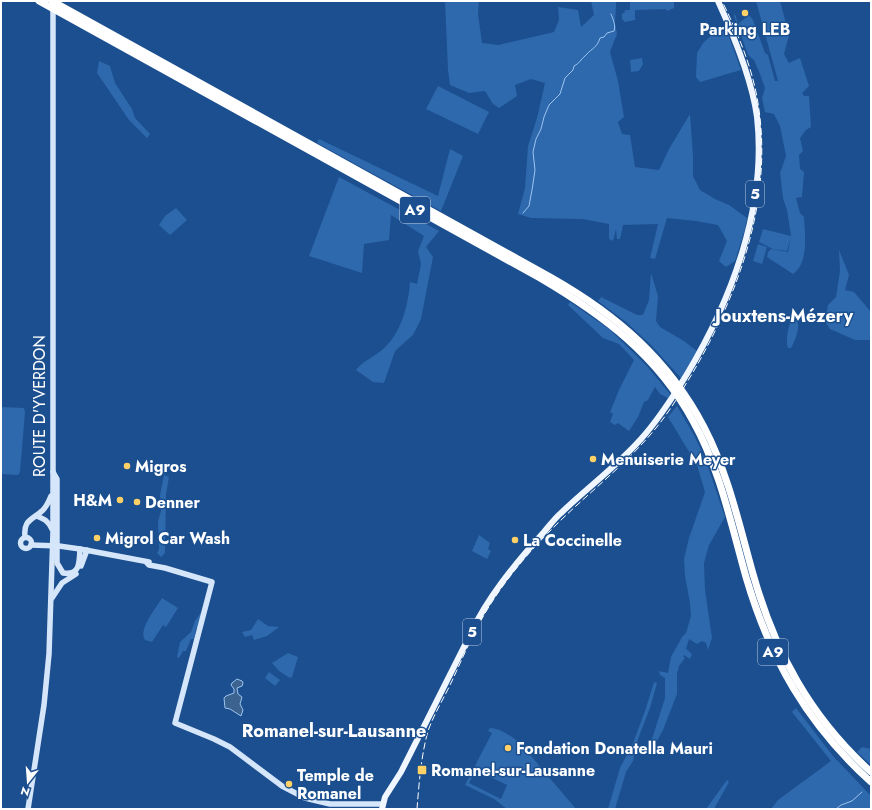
<svg xmlns="http://www.w3.org/2000/svg" width="872" height="810" font-family="Jost,sans-serif">
<style>
.green{fill:#2e69ad;fill-rule:evenodd}
.water{fill:#3c6290;stroke:#9cc4f0}
.lines{fill:none;stroke-linecap:round;stroke-linejoin:round}
.stream{stroke:#9cc4f0;stroke-width:1}
.secondary{stroke:#d6e6fa;stroke-width:5.5}
.primary{stroke:#f0f6ff;stroke-width:6}
.highway{stroke:#fff;stroke-width:7}
.rail{stroke:#fff;stroke-width:1;stroke-dasharray:7 3;stroke-linecap:butt}
.poi-dot{fill:#ffd166;stroke:#1b4f8f;stroke-width:1.5}
.labels{text-anchor:middle;dominant-baseline:central;stroke-width:3;stroke-linejoin:round;paint-order:stroke}
.shield{fill:#1b4f8f;stroke:#bbcadd;stroke-width:1}
.shield-label{font-size:15px;font-weight:bold;fill:#fff}
.poi-label{font-size:16px;font-weight:bold;fill:#fff;stroke:#1b4f8f;text-anchor:start}
.street-label{font-size:16px;fill:#fff;stroke:#1b4f8f}
.quarter-label{font-size:18px;font-weight:bold;fill:#fff;stroke:#1b4f8f}
</style>
<rect width="100%" height="100%" fill="#1b4f8f"/>
<!-- green -->
<g class="green">
<path d="M445 1H479L478 14 482 43 498 45 554 32 559 20 558 7 578 10 581 27 594 15 591 1H616V6L615 23 617 34 610 52 618 81 624 117 618 122 622 134 630 135 635 167 659 170 669 149 690 114 693 156V176L700 190 715 199 729 205 747 218 745 229 735 261 726 267 719 261 727 241 718 225 696 221 667 218 655 259 650 258 658 224 623 225 620 239H617L616 229 613 241 609 239V224L583 219 531 218 518 214 525 188 528 146 537 118 545 83 531 79 515 85 517 96 499 108 493 104 485 91 469 93 450 85 448 70Z"/>
<path d="M630 1H674V8L667 11 666 9 635 10V20L625 22 622 19V14L625 12V10H630Z"/>
<path d="M756 1H780L789 35 784 54 789 63 800 58 809 86 802 93 804 96H809L811 127 806 130 800 138 803 151 799 155 800 169 804 172 802 197 796 198 800 213 804 217C805 234 809 263 793 274L767 257 768 252 771 249 788 252 791 237 787 251 773 249 759 242 763 229 791 236 787 210 783 198 780 173 786 156 780 126 774 114 765 112 762 98 765 88 760 74 754 60 748 55 734 16V14L736 16V17L738 24 749 15 753 20 765 53 768 55 775 81H778Z"/>
<path d="M724 30 725 33 728 34 741 70 700 82 696 77 697 53 703 43 715 32Z"/>
<path d="M642 58 643 64 639 71 631 72 630 60Z"/>
<path d="M99 61 110 66 115 83 132 109 135 118 150 134 147 138 129 120 97 73Z"/>
<path d="M438 86 489 112 478 134 426 109Z"/>
<path d="M319 139 438 196 450 149 463 156 441 211 317 143Z"/>
<path d="M339 177 439 231 426 247 433 257 421 319 413 335 395 351 384 383 373 382 356 370C363 361 369 360 378 353 400 338 408 308 410 282L417 284 421 264 418 251 424 236 391 215 389 240 364 244 362 273 309 256Z"/>
<path d="M176 208 187 220 170 235 159 225 165 216Z"/>
<path d="M758 244 767 247 762 264 753 261Z"/>
<path d="M839 250 849 275 845 290 854 292 871 312V340H855L830 329 825 321 828 305 836 297 840 271Z"/>
<path d="M651 273 658 296 656 321 660 327 684 341 697 351 681 378 651 345 626 322 598 301 601 297 637 315H643L649 300Z"/>
<path d="M570 302 609 329 646 365 670 394 668 398 660 394 655 387 648 400 644 402 638 417 629 431 618 423 615 425 610 422 613 414 610 412 619 390 634 360 619 344 603 338 568 305Z"/>
<path d="M793 310C802 321 798 336 791 348H788C784 337 791 322 793 310Z"/>
<path d="M677 406 695 437 706 461 725 517 709 545 704 563 705 590 712 638 708 650 706 643 702 641 697 644 689 639 686 649 692 654 690 659 684 655 683 656 685 658 679 666 677 674V694L663 730 652 750 650 745 665 698V678L660 675 659 671 668 673 671 657 682 637 686 633 691 616 690 603 685 576 684 559 689 538 705 492 697 465 668 417Z"/>
<path d="M1 407 24 408 25 412 20 472 18 475 1 474Z"/>
<path d="M164 475 169 477 166 494 165 553 161 557 157 553 159 549 158 521 161 511 160 495Z"/>
<path d="M479 535 490 543 488 549 491 551 487 559 472 551Z"/>
<path d="M162 598 178 608 166 627 163 625 152 642 145 640C138 629 156 608 162 598Z"/>
<path d="M202 611 200 625 196 629 194 639H191L186 651H183L179 658 177 657 180 642 191 632 195 621Z"/>
<path d="M258 619 268 626 279 627 267 636 254 640 252 635 245 637 242 632 251 630Z"/>
<path d="M288 653 298 657 292 677 290 678 279 671 272 663Z"/>
<path d="M269 672 280 680 275 686 265 678Z"/>
<path d="M654 682 657 683 650 708 638 739 633 761 626 772 615 809H608L620 768 633 743 645 711Z"/>
<path d="M796 708 833 756 871 796V809H771L778 800 831 761 792 712Z"/>
<path d="M490 728C500 728 512 737 520 743L576 809H507L494 799 465 785 492 733 488 731ZM476 770 507 785 501 799 469 783Z"/>
<path d="M862 747 871 749V765L857 752Z"/>
<path d="M727 780 729 782 714 809H706Z"/>
</g>
<!-- water -->
<path class="water" d="M237 679 242 681 243 683 242 686 237 688 238 694 242 697 240 704 243 710 241 716 230 709 225 708 224 698 226 696 234 693V689L231 685 232 683Z"/>
<g class="lines">
<!-- stream -->
<g class="stream">
<path d="M523 213 529 206 532 190 535 170 533 152 536 139 541 129 544 117 549 105 560 94 565 78 573 70 574 66C579 64 581 59 586 55 592 48 597 48 600 38L604 37 607 33 614 31C616 26 613 19 611 14"/>
<path d="M836 809 841 805 852 801 862 792"/>
</g>
<!-- secondary -->
<g class="secondary">
<path d="M53 472 57 479V563L63 573C81 576 79 561 80 549"/>
<path d="M36 516C45 519 48 521 52 529"/>
<path d="M25 537C23 519 33 520 43 510 47 506 49 501 51 496"/>
<circle cx="26" cy="543" r="5.5"/>
<path d="M31 545 59 546 80 549 149 562"/>
<path d="M147 563 149 565 165 568 212 582 175 723 214 739 230 747 282 786 305 798 330 804H383"/>
<path d="M81 566 87 550"/>
<path d="M52 598 62 583 76 574"/>
<path d="M28 809 44 705 49 654 53 532V5"/>
</g>
<!-- primary -->
<path class="primary" d="M382 809 385 797 401 772 477 621C495 588 519 559 544 532 550 525 555 518 561 513 587 488 617 466 641 439 659 419 673 397 687 374 732 299 767 206 757 117 752 79 734 36 718 1"/>
<!-- highway -->
<g class="highway">
<path d="M39 1 540 278C603 315 657 355 693 421 720 469 731 524 746 577 770 659 807 724 871 782"/>
<path d="M52 1 552 278C617 315 669 360 704 427 728 473 739 524 753 574 775 652 810 717 871 772"/>
</g>
<!-- rail -->
<path class="rail" d="M417 809C419 784 421 756 428 731 434 714 444 698 452 681 462 659 472 636 484 615 502 584 525 556 550 531 584 496 625 466 656 428 670 411 681 392 692 374 738 295 772 203 759 110 754 71 739 36 722 1"/>
</g>
<!-- markers -->
<g class="poi-dot">
<circle cx="745" cy="13" r="4"/>
<circle cx="593" cy="459" r="4"/>
<circle cx="127" cy="466" r="4"/>
<circle cx="120" cy="500" r="4"/>
<circle cx="137" cy="502" r="4"/>
<circle cx="97" cy="538" r="4"/>
<circle cx="515" cy="540" r="4"/>
<circle cx="508" cy="748" r="4"/>
<rect x="417" y="765" width="10" height="10" rx="2"/>
<circle cx="289" cy="784" r="4"/>
</g>
<g class="labels">
<!-- shield labels -->
<g class="shield">
<rect x="746" y="181" width="18" height="26" rx="3"/>
<rect x="400" y="197" width="30" height="26" rx="3"/>
<rect x="463" y="619" width="18" height="26" rx="3"/>
<rect x="758" y="639" width="30" height="26" rx="3"/>
</g>
<g class="shield-label">
<text x="755" y="194">5</text>
<text x="415" y="210">A9</text>
<text x="472" y="632">5</text>
<text x="773" y="652">A9</text>
</g>
<!-- poi labels -->
<g class="poi-label">
<text x="745" y="29" text-anchor="middle">Parking LEB</text>
<text x="601" y="459">Menuiserie Meyer</text>
<text x="135" y="466">Migros</text>
<text x="112" y="500" text-anchor="end">H&amp;M</text>
<text x="145" y="502">Denner</text>
<text x="105" y="538">Migrol Car Wash</text>
<text x="523" y="540">La Coccinelle</text>
<text x="516" y="748">Fondation Donatella Mauri</text>
<text x="431" y="770">Romanel-sur-Lausanne</text>
<text x="297" y="775">Temple de<tspan x="297" dy="18">Romanel</tspan></text>
</g>
<!-- street labels -->
<g class="street-label">
<text transform="translate(39 406) rotate(-90)">ROUTE D'YVERDON</text>
</g>
<!-- quarter labels -->
<g class="quarter-label">
<text x="784" y="316">Jouxtens-Mézery</text>
<text x="334" y="731">Romanel-sur-Lausanne</text>
</g>
</g>
<!-- border -->
<rect width="872" height="810" fill="none" stroke="#ffffff" stroke-width="4"/>
<!-- north arrow -->
<g transform="translate(28 782) rotate(197)" stroke="#1b4f8f" stroke-width="3" paint-order="stroke">
<path d="M0-3L7 15L0 10L-7 15Z" fill="#ffffff"/>
<text y="-6" font-size="11" font-weight="bold" text-anchor="middle" fill="#ffffff">N</text>
</g>
</svg>
